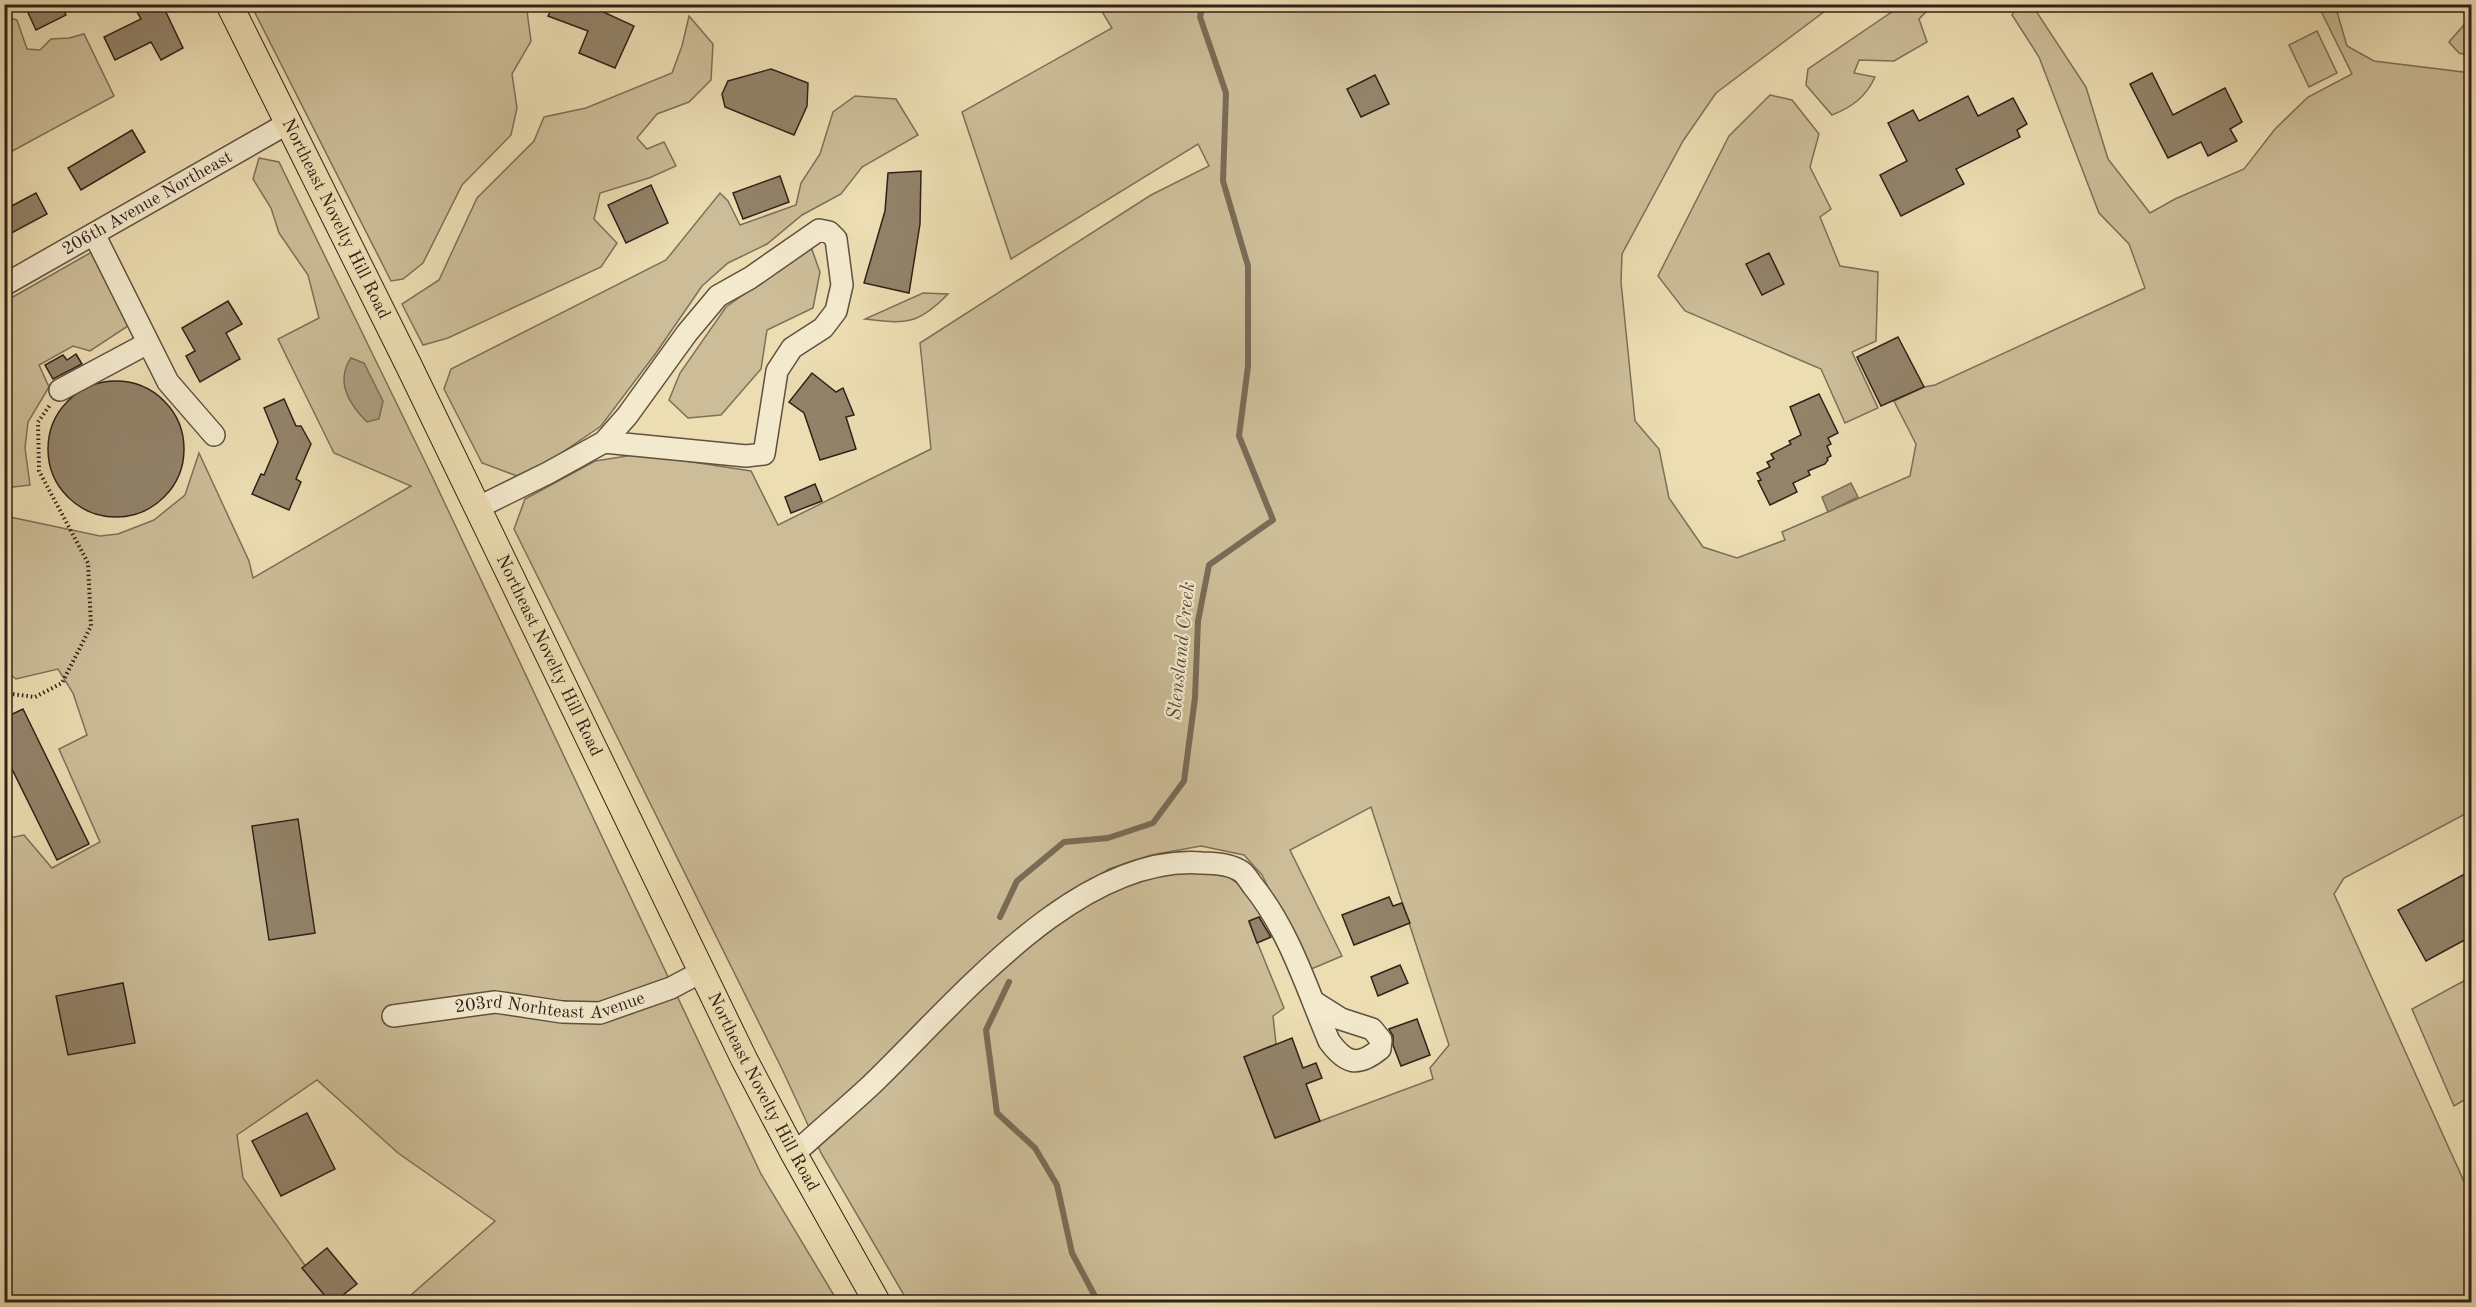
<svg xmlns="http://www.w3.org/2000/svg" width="2476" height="1307" font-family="'Old Standard TT',serif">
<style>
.green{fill:#ccbd98;stroke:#7e6f58;stroke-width:1.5;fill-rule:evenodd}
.water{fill:#ac9d7e;stroke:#7b6b56;stroke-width:1.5}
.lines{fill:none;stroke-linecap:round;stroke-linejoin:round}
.stream{stroke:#7b6b56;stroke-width:6}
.building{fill:#928369;stroke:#312119;stroke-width:1.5}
.minor-casing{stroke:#60503f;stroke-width:24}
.major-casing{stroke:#312119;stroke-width:28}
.path{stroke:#312119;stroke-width:4;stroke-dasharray:1.5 3;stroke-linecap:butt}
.minor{stroke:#f3e9cd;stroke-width:21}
.major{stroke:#ecddb2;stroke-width:26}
.labels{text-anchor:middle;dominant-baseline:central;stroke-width:4.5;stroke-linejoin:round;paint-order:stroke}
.street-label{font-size:18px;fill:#312119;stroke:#f3e9cd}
.water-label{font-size:20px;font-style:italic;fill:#5c4c3c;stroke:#f3e9cd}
</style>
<rect width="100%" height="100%" fill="#ecddb2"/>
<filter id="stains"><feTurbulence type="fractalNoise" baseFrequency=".00333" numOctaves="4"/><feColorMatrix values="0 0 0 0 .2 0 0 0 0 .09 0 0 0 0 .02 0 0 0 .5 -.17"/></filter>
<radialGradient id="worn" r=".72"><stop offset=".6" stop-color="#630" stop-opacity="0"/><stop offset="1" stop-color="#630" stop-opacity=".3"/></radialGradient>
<!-- green -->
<g class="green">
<path d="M251 5H530L527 11 531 41 512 74 517 108 511 135 462 185 423 263 403 279 391 281Z"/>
<path d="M1098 5H1833L1716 93 1683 141 1622 254 1621 282 1635 421 1659 449 1669 498 1703 547 1737 558 1785 540 1782 532 1910 476 1916 444 1894 401 1924 387 1935 385 2145 288 2129 244 2099 213 2039 57 2012 15 2017 5H2032L2086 87 2108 159 2150 213 2175 199 2244 169 2275 129 2308 97 2352 74 2318 5H2335L2347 46 2374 61 2471 73V811L2344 878 2334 894 2471 1197V1302H908L821 1153 781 1067 514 529 525 499 595 461 640 454 751 471 778 525 931 449 920 343 1151 195 1209 166 1198 144 1011 259 962 112 1112 28ZM1371 807 1449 1045 1430 1068 1433 1079 1275 1138 1244 1057 1276 1044 1273 1016 1284 1008 1249 922 1264 916C1256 897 1226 869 1205 867 1198 867 1189 869 1182 870 1127 877 1076 903 1025 925L1109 869 1151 855 1201 846 1244 855 1262 875 1309 970 1342 956 1290 850Z"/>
<path d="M1902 5H1933L1919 19 1927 42 1894 61 1859 60 1854 73 1875 77C1866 97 1852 107 1832 115L1806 85 1808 69Z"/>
<path d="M689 16 713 44 711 80 689 102 657 114 637 138 647 149 664 142 676 166 649 178 600 193 594 219 617 243 601 267 448 338 423 345 402 304 439 280 477 198 534 141 544 117 586 108 672 73 682 46Z"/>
<path d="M7 17 17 20 27 49 40 50 51 39 69 38 84 34 114 96 5 155 4 18Z"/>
<path d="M2471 17V56L2459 53 2449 42Z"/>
<path d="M2317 31 2337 73 2309 87 2289 45Z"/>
<path d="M1770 95 1792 100 1819 134 1810 167 1831 209 1820 217 1840 266 1878 272 1876 341 1852 352 1878 408 1845 423 1821 369 1685 311 1658 276 1729 136Z"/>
<path d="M855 96 896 99 918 135 862 167 841 194 802 215 767 244 728 263 702 286 656 353 601 426 551 460 517 476 482 463 444 389 451 369 666 260 720 193 728 201 740 225 796 205 801 183 820 154 833 112Z"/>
<path d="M259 158 279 162 431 474 761 1174 838 1302H403L495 1221 398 1153 317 1080 237 1135 243 1178 331 1302H5L4 839 24 835 52 868 100 842 59 749 87 735 73 693 58 669 16 679 5 671V516L100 536 118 534 154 520 185 495 199 453 249 561 253 578 411 486 334 453 278 339 319 318 308 275 279 233 271 208 253 179Z"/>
<path d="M811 247 820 272 813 308 767 330 761 369 721 415 688 418 669 400 680 373 726 307Z"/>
<path d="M97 249 131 324 90 351 73 346 39 365 49 387 28 422 25 448 30 485 5 488 4 302Z"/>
<path d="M923 293 948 294C918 325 906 324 865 319Z"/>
<path d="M2471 977V1096L2454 1106 2412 1009Z"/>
</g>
<!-- water -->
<g class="water">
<path d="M351 358 364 363 383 401 379 419 367 422C349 404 335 382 351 358Z"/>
<path d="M1851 483 1858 497 1828 512 1822 497Z"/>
</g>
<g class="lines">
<!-- stream -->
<g class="stream">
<path d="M1000 917 1017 881 1064 842 1108 838 1153 823 1184 781 1195 698 1198 621 1209 565 1273 520 1239 436 1248 366V266L1223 181 1226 93 1200 17 1203 4"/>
<path d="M1009 982 986 1030 997 1113 1035 1148 1057 1185 1072 1253 1098 1302"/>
</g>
</g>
<!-- building -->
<g class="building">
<path d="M24 4H60L66 15 36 30Z"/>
<path d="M148 4H162L183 48 161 60 151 42 115 60 104 37 141 19 136 10Z"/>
<path d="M554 4H586L634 26 615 68 579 53 588 31 548 16Z"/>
<path d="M771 69 808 83 807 106 794 135 725 107 722 94 728 81Z"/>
<path d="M2152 73 2173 115 2225 88 2242 122 2230 129 2237 141 2208 156 2201 142 2168 158 2130 84Z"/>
<path d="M1375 75 1389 104 1361 117 1347 89Z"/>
<path d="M1968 96 1978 116 2013 98 2027 124 2017 130 2020 137 1956 169 1964 184 1901 216 1880 175 1907 161 1888 123 1913 110 1919 121Z"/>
<path d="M132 130 145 152 81 190 68 168Z"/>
<path d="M921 171 920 224 909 293 864 283 885 211 888 173Z"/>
<path d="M780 176 789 202 743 219 733 193Z"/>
<path d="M651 185 668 223 626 243 608 205Z"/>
<path d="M36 193 47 214 4 237V210Z"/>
<path d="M1769 253 1784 284 1762 295 1746 264Z"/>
<path d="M228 301 242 324 226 333 240 359 200 382 186 356 195 351 182 328Z"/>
<path d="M1898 337 1924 387 1881 406 1857 357Z"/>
<path d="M76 354 82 364 53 379 45 365 63 355 67 360Z"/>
<path d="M812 373 836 392 843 388 854 415 846 417 856 449 820 460 804 413 789 402Z"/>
<circle cx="116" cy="449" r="68"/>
<path d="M1819 394 1838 433 1828 438 1831 444 1827 446 1831 456 1827 458 1828 460 1825 464 1808 471 1810 475 1793 483 1797 492 1770 505 1758 481 1761 480 1757 473 1770 467 1767 462 1774 459 1771 454 1791 444 1789 441 1801 435 1790 407Z"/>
<path d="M284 399 296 426H301L311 444 296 479 301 482 289 510 252 494 261 474 264 475 278 442 264 408Z"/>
<path d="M815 484 822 501 791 513 785 497Z"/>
<path d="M23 709 89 844 57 860 4 753V718Z"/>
<path d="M298 819 315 933 269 940 252 826Z"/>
<path d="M2472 870V936L2426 961 2398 910Z"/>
<path d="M1389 897 1393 906 1402 903 1410 923 1354 945 1342 915Z"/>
<path d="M1259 917 1271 937 1257 943 1249 921Z"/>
<path d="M1400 965 1408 983 1378 996 1371 977Z"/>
<path d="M123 983 135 1043 68 1055 56 996Z"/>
<path d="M1417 1019 1430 1055 1401 1066 1393 1045V1036L1389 1029Z"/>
<path d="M1292 1038 1303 1068 1316 1063 1322 1078 1306 1084 1320 1121 1275 1138 1244 1057Z"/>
<path d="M307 1113 335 1169 281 1196 252 1141Z"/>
<path d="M327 1248 357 1284 334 1302H330L302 1268Z"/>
</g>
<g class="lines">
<defs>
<g id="minor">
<path d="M94 234 168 382 214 435"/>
<path id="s1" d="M4 285 290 122"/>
<path d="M60 390 148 343"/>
<path d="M477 508 548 473 604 442 627 416 687 333 718 296 750 278 819 230 829 232 836 239 842 285 836 311 823 328 792 348 777 371 764 454 746 456 604 442"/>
<path id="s2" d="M393 1016 495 1002 562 1012 600 1013 671 988 701 972"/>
<path d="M794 1154C818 1132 844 1110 869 1087 952 1008 1075 853 1202 863 1215 863 1231 864 1242 872 1246 875 1250 882 1253 886 1289 930 1307 989 1329 1041 1345 1063 1357 1068 1380 1049L1381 1040 1372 1029 1341 1019 1314 1002"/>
</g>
<g id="major">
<path id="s3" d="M229 4 409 366 744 1059 794 1154 877 1302"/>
</g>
</defs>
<!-- minor casing -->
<use href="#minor" class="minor-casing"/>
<!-- major casing -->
<use href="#major" class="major-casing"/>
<!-- path -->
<g class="path">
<path d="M4 693 35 697 62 683 91 626 88 563 39 471 38 422 50 405"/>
<path d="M4 791 7 798 9 828 4 829"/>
</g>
<!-- minor -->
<use href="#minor" class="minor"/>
<!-- major -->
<use href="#major" class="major"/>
</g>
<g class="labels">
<!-- street labels -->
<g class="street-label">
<text stroke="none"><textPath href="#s1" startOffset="165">206th Avenue Northeast</textPath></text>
<text stroke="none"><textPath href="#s3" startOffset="240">Northeast Novelty Hill Road</textPath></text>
<text stroke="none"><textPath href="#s3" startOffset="726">Northeast Novelty Hill Road</textPath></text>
<text stroke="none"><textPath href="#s2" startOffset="159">203rd Norhteast Avenue</textPath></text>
<text stroke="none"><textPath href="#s3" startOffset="1212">Northeast Novelty Hill Road</textPath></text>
</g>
<!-- water labels -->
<g class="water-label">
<text transform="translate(1182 651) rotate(-84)">Stensland Creek</text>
</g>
</g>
<!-- margin -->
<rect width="2476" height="1307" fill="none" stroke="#ecddb2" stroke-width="24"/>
<rect x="6" y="6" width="2464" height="1295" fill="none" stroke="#312119" stroke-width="3"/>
<rect x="12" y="12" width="2452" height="1283" fill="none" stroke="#312119" stroke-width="1.5"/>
<rect width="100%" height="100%" filter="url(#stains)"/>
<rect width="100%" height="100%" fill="url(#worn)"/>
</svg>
